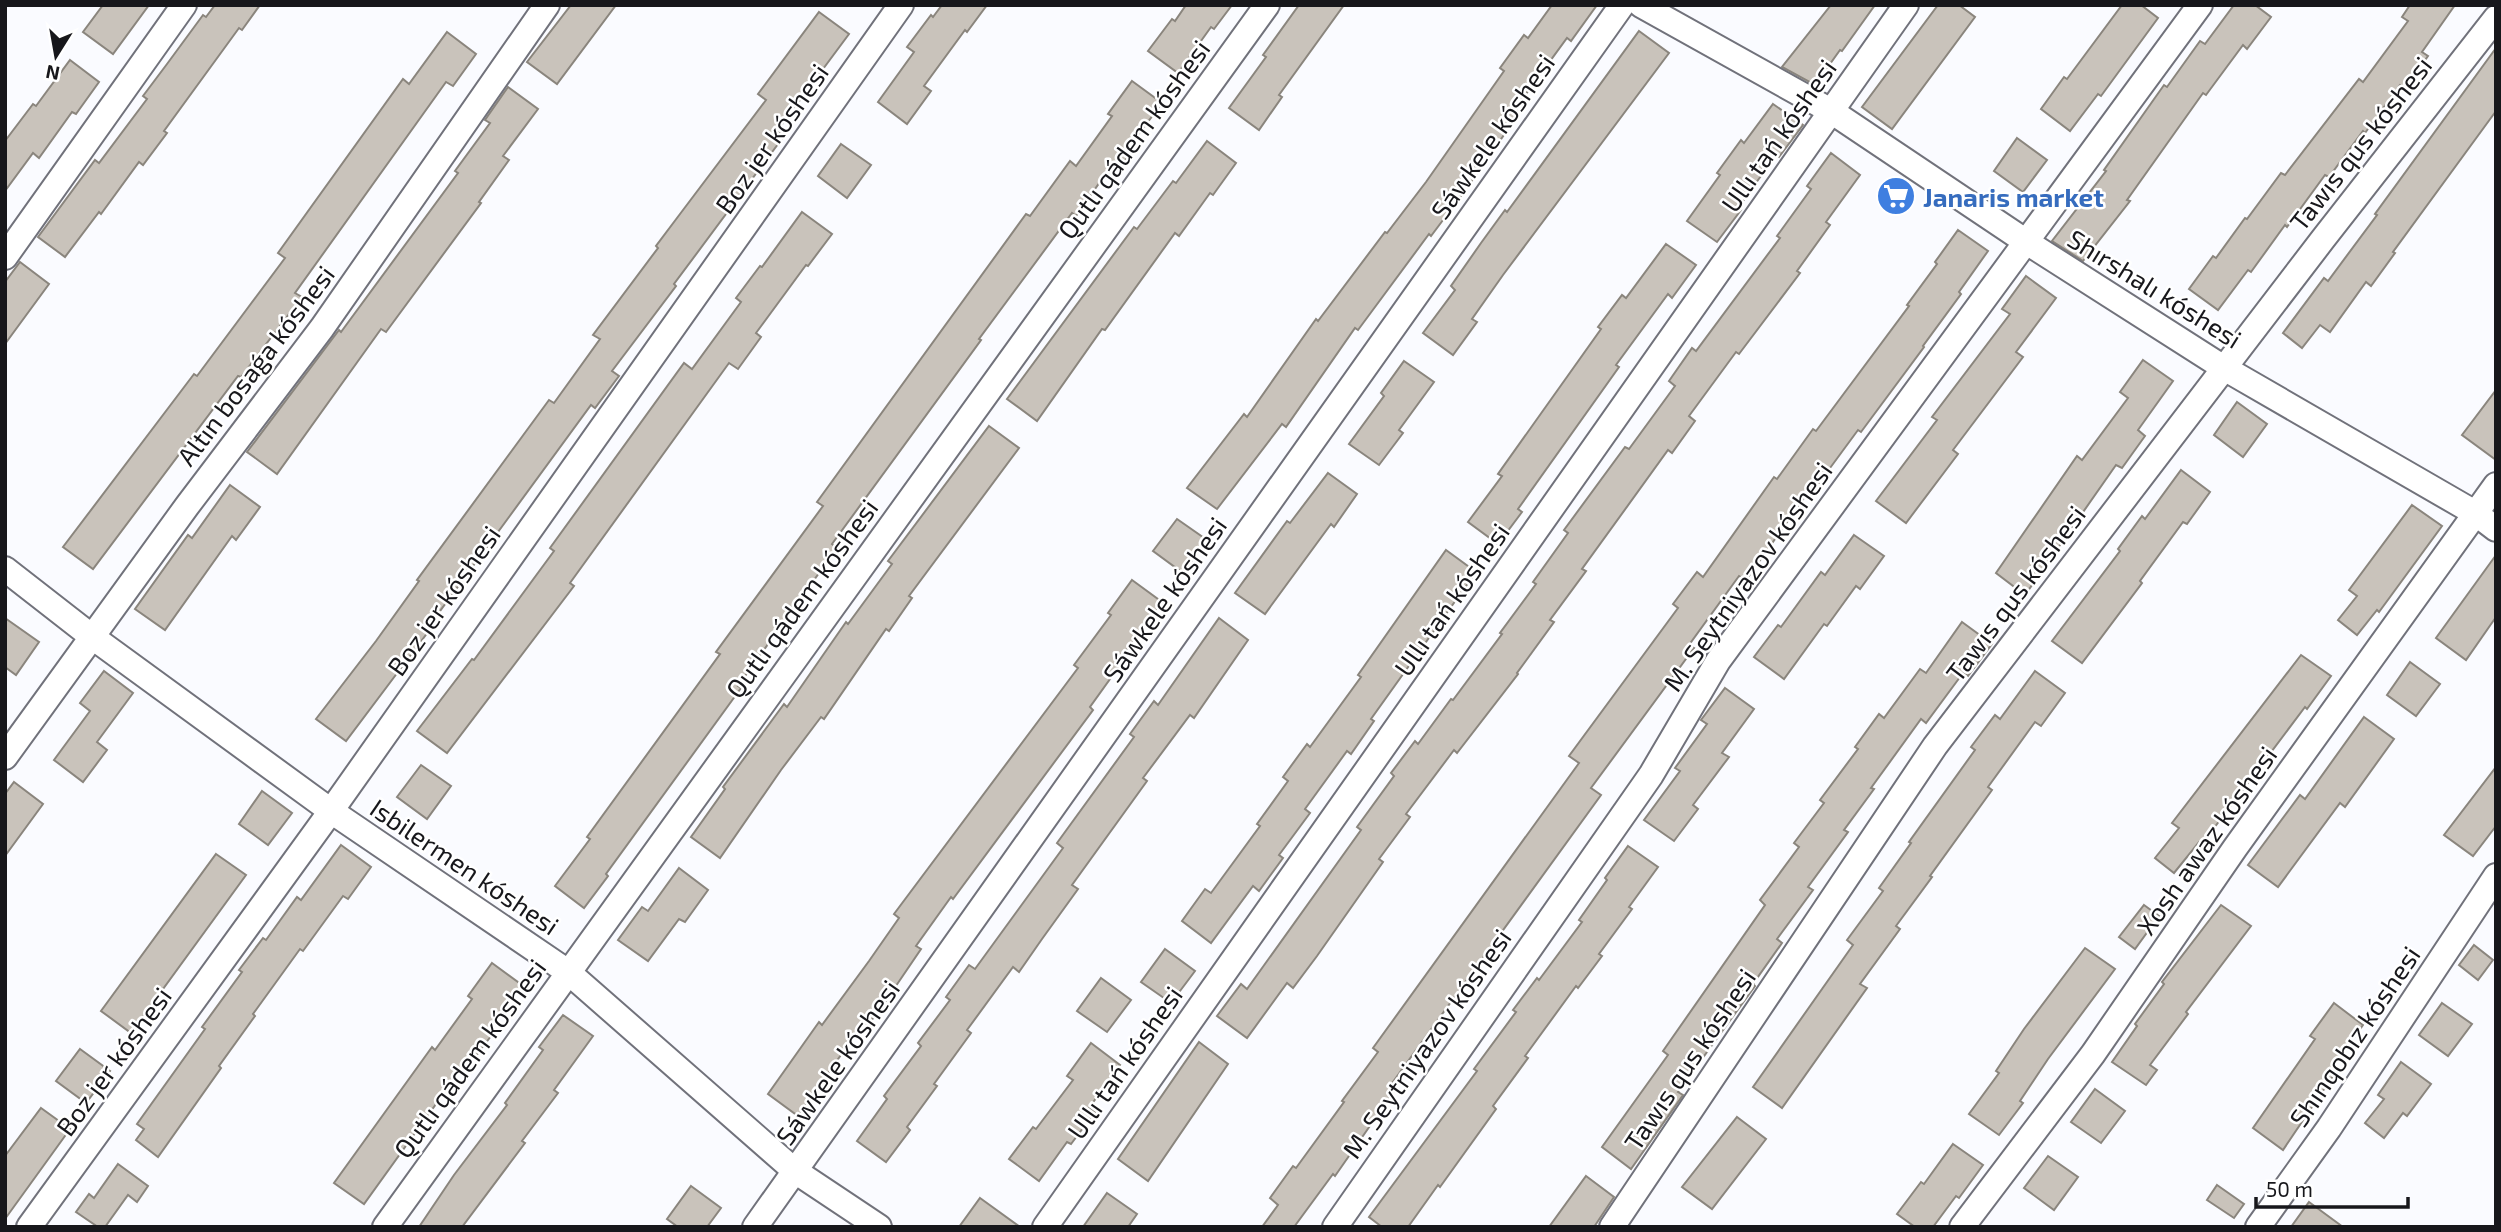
<svg xmlns="http://www.w3.org/2000/svg" width="2501" height="1232" font-family="'Exo 2',sans-serif">
<style>
.building{fill:#c9c3bb;stroke:#8a857d;stroke-width:2}
.lines{fill:none;stroke-linecap:round;stroke-linejoin:round}
.minor-casing{stroke:#71727b;stroke-width:28}
.minor{stroke:#fff;stroke-width:24}
.labels{text-anchor:middle;dominant-baseline:central;stroke-width:5;stroke-linejoin:round;paint-order:stroke}
.street-label{font-size:26px;fill:#17171b;stroke:#fff}
.shop-label{font-size:26px;font-weight:bold;fill:#366cbe;stroke:#fff;text-anchor:start}
</style>
<rect width="100%" height="100%" fill="#fafbff"/>
<!-- building -->
<g class="building">
<path d="M103 5H149L113 54 83 32Z"/>
<path d="M215 5H260L242 30 239 28 164 131 167 133 143 165 139 162 101 214 99 212 65 257 38 237 95 160 99 163 147 99 143 96 167 64 203 15 206 17Z"/>
<path d="M571 5H616L557 84 527 62Z"/>
<path d="M942 5H987L967 32 965 30 924 86 931 91 907 124 878 102 914 52 907 47 931 15 933 17Z"/>
<path d="M1186 5H1232L1214 29 1211 27 1178 73 1148 51 1172 19 1175 21Z"/>
<path d="M1299 5H1344L1279 95 1282 97 1259 130 1229 108 1266 57 1263 55Z"/>
<path d="M1552 5H1597L1571 41 1567 38 1515 109 1520 112 1464 192 1431 236 1429 234 1358 330 1355 328 1286 427 1282 424 1217 509 1187 488 1244 414 1247 417 1316 319 1318 321 1385 232 1387 233 1426 182 1504 71 1500 68 1524 35 1528 38Z"/>
<path d="M1831 5H1875L1842 51 1840 50 1815 85 1782 67Z"/>
<path d="M1938 5H1959L1975 17 1892 129 1862 107Z"/>
<path d="M2122 5H2141L2158 18 2101 96 2098 94 2070 131 2041 109 2064 77 2067 79Z"/>
<path d="M2234 5H2255L2271 17 2247 49 2243 45 2206 95 2203 93 2127 200 2130 201 2083 261 2052 241 2106 171 2104 170 2164 85 2167 87 2200 41 2205 44Z"/>
<path d="M2410 5H2455L2422 52 2428 56 2405 88 2400 85 2365 133 2363 131 2329 177 2325 175 2287 227 2285 225 2251 272 2248 270 2218 310 2189 289 2213 256 2216 258 2245 218 2247 219 2281 173 2285 175 2359 79 2363 82 2408 21 2402 17Z"/>
<path d="M819 12 849 34 777 131 784 136 674 284 676 286 612 371 619 376 595 408 591 405 435 618 437 620 413 652 346 741 316 719 376 641 419 581 417 580 549 400 554 403 600 339 593 335 658 248 656 246 680 214 766 100 758 94Z"/>
<path d="M1639 31 1669 53 1503 275 1472 319 1477 322 1453 355 1423 333 1455 290 1451 286 1481 243 1505 210 1507 212Z"/>
<path d="M447 32 476 54 453 86 446 82 295 293 302 297 241 377 238 376 93 569 63 547 194 374 197 376 285 258 278 253 403 79 409 84Z"/>
<path d="M2496 48V111L2393 252 2395 253 2371 286 2366 282 2330 332 2320 325 2302 348 2283 333 2324 278 2328 281 2377 215 2375 214Z"/>
<path d="M70 60 99 82 76 114 72 112 39 158 33 153 5 191V141L33 104 36 106Z"/>
<path d="M1132 81 1162 103 1133 142 1137 144 1113 177 1107 172 1076 216 1072 213 979 339 981 340 832 544 837 548 738 686 741 688 606 874 608 876 584 908 555 886 590 839 587 837 720 654 716 652 823 506 817 502 1026 214 1030 216 1070 161 1076 166 1112 116 1108 114Z"/>
<path d="M508 87 538 109 503 156 509 160 479 202 481 203 386 332 381 329 277 474 247 452 339 330 341 332 458 173 455 171 490 123 485 120Z"/>
<path d="M1773 104 1803 125 1779 157 1776 155 1738 208 1741 210 1717 242 1687 221 1720 175 1717 173 1741 140 1744 143Z"/>
<path d="M2017 138 2047 160 2023 192 1994 171Z"/>
<path d="M1207 141 1236 163 1213 195 1210 193 1179 236 1175 233 1105 330 1102 329 1037 421 1007 399 1134 227 1137 229 1173 181 1176 183Z"/>
<path d="M841 144 871 165 847 198 818 176Z"/>
<path d="M1831 153 1860 175 1826 222 1830 225 1797 271 1800 273 1739 354 1736 352 1689 416 1695 421 1672 453 1668 450 1582 569 1586 571 1550 620 1554 622 1517 673 1518 674 1457 753 1454 750 1406 814 1410 817 1379 859 1383 862 1317 956 1293 988 1287 983 1247 1038 1217 1016 1241 984 1247 989 1361 830 1357 827 1394 776 1391 773 1415 741 1418 744 1451 699 1453 700 1502 634 1500 633 1536 584 1533 582 1568 533 1564 530 1625 447 1629 449 1675 386 1669 381 1692 348 1696 351 1780 238 1777 236 1811 189 1807 186Z"/>
<path d="M802 212 832 234 808 266 806 265 756 333 761 337 738 369 729 363 570 583 574 586 447 753 417 731 472 659 474 660 554 551 550 548 684 363 692 369 741 302 736 298 760 266 762 267Z"/>
<path d="M1958 230 1988 251 1959 292 1961 294 1923 346 1924 347 1861 432 1858 430 1819 483 1816 481 1746 580 1739 576 1689 645 1694 648 1591 788 1601 795 1390 1086 1395 1090 1335 1176 1333 1174 1294 1227H1262L1278 1205 1270 1198 1293 1166 1296 1168 1344 1102 1342 1101 1378 1052 1373 1048 1579 763 1569 756 1678 608 1673 604 1697 572 1703 577 1774 477 1777 479 1813 429 1816 431 1909 306 1907 305 1937 264 1935 262Z"/>
<path d="M1666 244 1696 265 1672 298 1668 294 1616 365 1619 367 1518 509 1522 512 1498 544 1468 522 1502 476 1498 474 1601 329 1598 327 1622 295 1626 298Z"/>
<path d="M20 262 49 284 5 344V282Z"/>
<path d="M2026 276 2056 298 2016 352 2023 357 1953 450 1958 454 1906 523 1876 501 1937 420 1932 417 2010 314 2002 309Z"/>
<path d="M2143 360 2173 381 2138 430 2145 436 2122 468 2116 465 2025 595 1996 573 2077 456 2082 460 2128 398 2120 392Z"/>
<path d="M1404 361 1434 382 1399 430 1403 433 1379 465 1349 444 1384 396 1381 393Z"/>
<path d="M2496 390V460L2462 435Z"/>
<path d="M2237 402 2267 424 2243 457 2214 435Z"/>
<path d="M989 426 1019 448 909 596 912 598 889 631 886 629 824 719 821 717 781 770 720 858 691 837 725 789 723 787 784 704 787 707 846 622 848 624 892 564 888 561Z"/>
<path d="M2181 470 2210 492 2187 524 2183 522 2140 581 2142 583 2082 663 2052 641 2120 551 2118 549 2142 516 2145 519Z"/>
<path d="M1328 473 1357 494 1334 527 1331 524 1265 614 1235 593 1287 521 1290 523Z"/>
<path d="M230 485 260 507 236 540 232 536 165 630 135 609 188 535 192 538Z"/>
<path d="M2412 505 2442 526 2379 612 2377 610 2357 635 2338 620 2357 596 2349 590Z"/>
<path d="M1177 519 1207 540 1183 573 1153 551Z"/>
<path d="M1854 535 1884 556 1860 589 1856 586 1827 626 1824 624 1784 679 1754 657 1778 625 1781 627 1821 572 1825 575Z"/>
<path d="M1446 550 1476 572 1371 719 1374 721 1351 754 1347 751 1305 809 1310 813 1279 855 1283 858 1259 891 1253 886 1211 943 1182 921 1205 889 1211 893 1260 826 1257 824 1288 781 1283 777 1307 744 1310 747 1361 677 1358 675Z"/>
<path d="M2496 555V617L2466 660 2436 638Z"/>
<path d="M1132 580 1162 602 1125 652 1128 654 1090 707 1093 710 953 899 951 897 916 946 921 949 883 1005 859 1037 855 1035 798 1116 768 1094 819 1022 822 1025 869 961 899 918 894 914 1078 668 1074 665 1111 615 1108 613Z"/>
<path d="M5 618 39 642 16 675 5 667Z"/>
<path d="M1219 618 1248 640 1194 718 1190 715 1143 778 1147 781 1072 885 1078 889 1042 939 1019 972 1013 967 967 1030 971 1033 934 1084 937 1086 907 1127 910 1130 886 1162 857 1141 887 1099 884 1096 921 1046 918 1043 950 1000 946 997 969 965 975 969 1063 848 1057 843 1134 737 1130 734 1154 701 1158 705Z"/>
<path d="M1962 622 1992 644 1968 676 1963 673 1926 723 1921 719 1871 788 1874 789 1844 830 1848 832 1808 887 1813 890 1777 939 1782 943 1753 984 1755 986 1678 1092 1683 1095 1631 1169 1602 1147 1668 1055 1663 1051 1765 905 1760 900 1799 847 1794 843 1824 803 1820 800 1858 749 1855 747 1879 714 1884 718 1920 669 1926 673Z"/>
<path d="M2301 655 2331 676 2307 709 2305 707 2202 844 2199 842 2174 873 2155 858 2179 828 2172 823Z"/>
<path d="M2410 662 2440 684 2416 716 2387 695Z"/>
<path d="M104 671 133 693 97 742 107 750 83 782 54 760 90 711 80 703Z"/>
<path d="M2035 671 2065 693 2041 726 2035 722 1988 787 1992 790 1930 876 1932 877 1896 926 1900 929 1860 984 1867 988 1782 1108 1753 1087 1853 945 1847 940 1883 891 1879 888 1911 843 1909 842 1975 750 1971 747 1995 715 2000 719Z"/>
<path d="M1725 688 1754 709 1722 753 1729 757 1693 805 1698 809 1674 841 1644 820 1680 771 1675 768 1707 724 1701 720Z"/>
<path d="M2364 717 2394 739 2345 807 2340 803 2278 887 2248 865 2300 795 2305 799Z"/>
<path d="M421 765 451 786 427 819 397 797Z"/>
<path d="M2496 767V826L2473 856 2444 835Z"/>
<path d="M14 782 43 804 5 856V794Z"/>
<path d="M262 791 292 813 268 845 239 824Z"/>
<path d="M341 845 371 867 348 899 343 896 303 951 300 949 253 1014 255 1016 219 1066 221 1068 158 1157 136 1140 144 1129 137 1124 205 1029 202 1027 242 972 239 970 263 938 266 940 297 897 301 900Z"/>
<path d="M1628 846 1658 867 1629 907 1632 909 1599 954 1602 956 1578 988 1576 986 1525 1056 1528 1058 1493 1106 1496 1109 1440 1187 1438 1185 1408 1227H1382L1369 1217 1477 1071 1474 1069 1516 1012 1513 1010 1537 978 1539 980 1582 922 1579 920 1607 880 1605 878Z"/>
<path d="M216 854 246 875 131 1033 101 1011Z"/>
<path d="M679 868 708 890 685 922 679 919 648 961 618 940 642 907 648 911Z"/>
<path d="M2144 905 2159 916 2135 949 2119 937Z"/>
<path d="M2221 905 2251 926 2186 1012 2188 1014 2150 1065 2157 1070 2146 1085 2112 1062 2137 1026 2135 1024 2164 984 2162 982Z"/>
<path d="M2474 945 2493 960 2478 980 2459 965Z"/>
<path d="M2085 948 2115 969 2048 1059 2020 1101 2023 1103 1999 1135 1969 1114 1999 1073 1996 1071 2024 1029Z"/>
<path d="M1165 949 1195 971 1171 1003 1141 982Z"/>
<path d="M492 963 522 985 490 1029 494 1032 470 1064 467 1061 364 1204 334 1183 432 1047 435 1050 472 999 468 996Z"/>
<path d="M1101 978 1131 1000 1107 1032 1077 1011Z"/>
<path d="M2334 1003 2363 1025 2329 1073 2333 1076 2283 1150 2253 1128 2315 1039 2310 1036Z"/>
<path d="M2442 1003 2472 1024 2448 1056 2419 1035Z"/>
<path d="M563 1015 593 1036 554 1090 558 1093 522 1141 525 1143 462 1227H419L454 1175 507 1105 505 1103 543 1050 539 1047Z"/>
<path d="M1199 1042 1228 1064 1148 1181 1118 1159Z"/>
<path d="M1091 1043 1120 1065 1089 1108 1095 1112 1071 1144 1067 1142 1039 1181 1009 1159 1033 1127 1036 1129 1073 1080 1067 1076Z"/>
<path d="M80 1049 110 1071 86 1103 56 1081Z"/>
<path d="M2401 1062 2431 1084 2407 1116 2403 1113 2384 1138 2365 1123 2384 1099 2378 1095Z"/>
<path d="M2095 1089 2125 1111 2101 1143 2071 1122Z"/>
<path d="M41 1108 70 1129 5 1219V1156Z"/>
<path d="M1737 1117 1766 1139 1712 1209 1682 1187Z"/>
<path d="M1953 1144 1983 1165 1959 1198 1956 1196 1933 1227H1915L1897 1214 1921 1182 1924 1184Z"/>
<path d="M2048 1156 2078 1177 2054 1210 2024 1188Z"/>
<path d="M118 1164 148 1186 137 1202 128 1195 105 1227H98L76 1212 89 1194 94 1198Z"/>
<path d="M1586 1176 1614 1197 1594 1227H1549Z"/>
<path d="M2217 1185 2244 1204 2234 1218 2207 1200Z"/>
<path d="M691 1186 721 1208 707 1227H678L667 1219Z"/>
<path d="M1107 1193 1137 1214 1128 1227H1083Z"/>
<path d="M980 1198 1020 1227H959Z"/>
<path d="M2309 1202 2343 1227H2291Z"/>
</g>
<g class="lines">
<defs>
<g id="minor">
<path d="M1641 5 1831 111 2025 241 2224 368 2475 513 2496 529"/>
<path d="M5 257 184 5"/>
<path d="M5 569 91 636 331 811 568 972 795 1171 879 1227"/>
<path d="M5 757 187 506 322 328 547 5"/>
<path d="M29 1227 331 811 901 5"/>
<path d="M385 1227 1267 5"/>
<path d="M755 1227 1622 5"/>
<path d="M1045 1227 1906 5"/>
<path d="M1335 1227 1651 775 1718 661 2200 5"/>
<path d="M1612 1227 1935 746 2323 239 2496 18"/>
<path d="M1962 1227 2093 1054 2235 848 2496 485"/>
<path d="M2258 1227 2329 1128 2496 876"/>
</g>
</defs>
<!-- minor casing -->
<use href="#minor" class="minor-casing"/>
<!-- minor -->
<use href="#minor" class="minor"/>
</g>
<!-- icons -->
<defs>
<symbol id="supermarket-disc" viewBox="-11 -11 22 22"><circle r="9.5" fill="#3f7fe0" stroke="#fff"/><path d="M-6-5.5h2.5l.6 2H6L4.5 2H-2.5L-4.4-4H-6ZM-1.5 3.2a1.3 1.3 0 1 0 .1 0ZM3 3.2a1.3 1.3 0 1 0 .1 0Z" fill="#fff"/></symbol>
</defs>
<g fill-rule="evenodd">
<use href="#supermarket-disc" x="1874" y="174" width="44" height="44"/>
</g>
<g class="labels">
<!-- street labels -->
<g class="street-label">
<text transform="translate(1778 135) rotate(-55)">Ullı tań kóshesi</text>
<text transform="translate(1492 136) rotate(-55)">Sáwkele kóshesi</text>
<text transform="translate(771 138) rotate(-55)">Boz jer kóshesi</text>
<text transform="translate(1133 139) rotate(-54)">Qutlı qádem kóshesi</text>
<text transform="translate(2360 143) rotate(-52)">Tawıs qus kóshesi</text>
<text transform="translate(2155 288) rotate(32)">Shırshalı kóshesi</text>
<text transform="translate(255 365) rotate(-53)">Altın bosaǵa kóshesi</text>
<text transform="translate(1747 576) rotate(-55)">M. Seytniyazov kóshesi</text>
<text transform="translate(2015 593) rotate(-53)">Tawıs qus kóshesi</text>
<text transform="translate(801 598) rotate(-54)">Qutlı qádem kóshesi</text>
<text transform="translate(1164 599) rotate(-55)">Sáwkele kóshesi</text>
<text transform="translate(1451 599) rotate(-55)">Ullı tań kóshesi</text>
<text transform="translate(443 600) rotate(-55)">Boz jer kóshesi</text>
<text transform="translate(2206 840) rotate(-55)">Xosh awaz kóshesi</text>
<text transform="translate(465 866) rotate(34)">Isbilermen kóshesi</text>
<text transform="translate(2354 1036) rotate(-56)">Shınqobız kóshesi</text>
<text transform="translate(1426 1043) rotate(-55)">M. Seytniyazov kóshesi</text>
<text transform="translate(469 1058) rotate(-54)">Qutlı qádem kóshesi</text>
<text transform="translate(1689 1059) rotate(-56)">Tawıs qus kóshesi</text>
<text transform="translate(113 1061) rotate(-54)">Boz jer kóshesi</text>
<text transform="translate(837 1062) rotate(-55)">Sáwkele kóshesi</text>
<text transform="translate(1124 1062) rotate(-55)">Ullı tań kóshesi</text>
</g>
<!-- shop labels -->
<g class="shop-label">
<text x="1923" y="196">Janaris market</text>
</g>
</g>
<!-- border -->
<rect width="2501" height="1232" fill="none" stroke="#17171b" stroke-width="14"/>
<!-- north arrow -->
<g transform="translate(56 56) rotate(191)" stroke="#ffffff" stroke-width="5" paint-order="stroke">
<path d="M0-5L12 26L0 18L-12 26Z" fill="#17171b"/>
<text y="-10" font-size="19" font-weight="bold" text-anchor="middle" fill="#17171b">N</text>
</g>
<!-- scale -->
<path d="M2256 1197v10h152v-10" fill="none" stroke="#17171b" stroke-width="3.5"/>
<text x="2266" y="1197" font-size="21" fill="#17171b" stroke="#ffffff" stroke-width="5" paint-order="stroke">50 m</text>
</svg>
